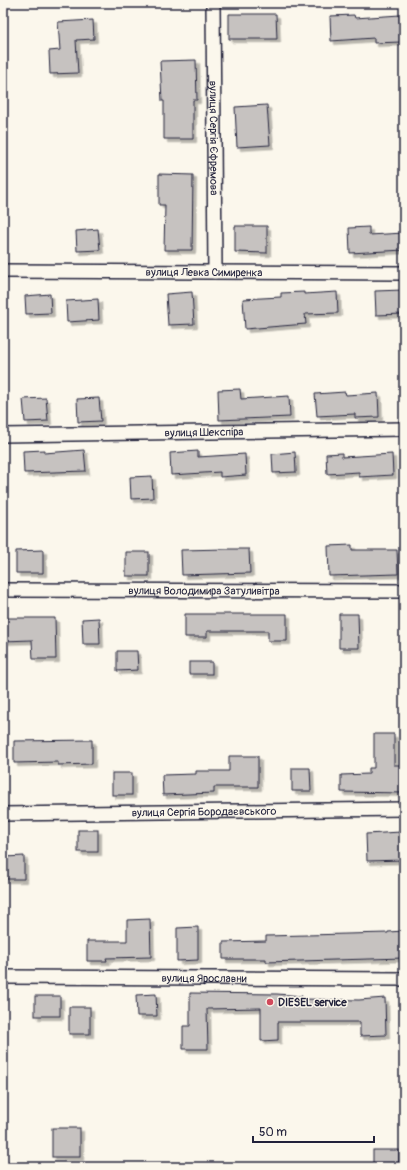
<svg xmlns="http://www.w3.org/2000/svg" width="407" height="1170" font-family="Pangolin,sans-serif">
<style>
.building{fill:#c6c2c0;stroke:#22223b;filter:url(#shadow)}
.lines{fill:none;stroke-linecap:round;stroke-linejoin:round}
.street-casing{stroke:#22223b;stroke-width:16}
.street{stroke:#fbf7ec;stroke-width:13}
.poi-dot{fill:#d1495b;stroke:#fbf7ec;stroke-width:1.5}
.labels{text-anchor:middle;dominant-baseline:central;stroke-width:3;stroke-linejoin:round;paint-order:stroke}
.street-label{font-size:11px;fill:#22223b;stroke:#fbf7ec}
.poi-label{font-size:11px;font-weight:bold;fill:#22223b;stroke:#fbf7ec;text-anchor:start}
</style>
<defs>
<filter id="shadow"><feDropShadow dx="3.5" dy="3.5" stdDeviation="0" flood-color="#0004"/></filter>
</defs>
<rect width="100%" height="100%" fill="#fbf7ec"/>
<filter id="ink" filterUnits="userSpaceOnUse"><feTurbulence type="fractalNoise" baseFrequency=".025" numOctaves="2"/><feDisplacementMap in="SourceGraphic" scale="8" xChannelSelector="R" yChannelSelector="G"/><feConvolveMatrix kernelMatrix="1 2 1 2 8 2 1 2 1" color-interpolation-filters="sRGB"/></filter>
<g filter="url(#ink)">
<!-- building -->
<g class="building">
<path d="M229 14H276L277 39H229Z"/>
<path d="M354 15 355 18 400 15 401 42 374 43V38L331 41 330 16Z"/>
<path d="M93 20 94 39 76 40 78 73 50 74 49 51 60 50 58 22Z"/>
<path d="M196 60 197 100H193V139H164V101H162L160 61Z"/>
<path d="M267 105 270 145 237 147 235 107Z"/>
<path d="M159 174 193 175 192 250H164L165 205H159Z"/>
<path d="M235 226H267V253L235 252Z"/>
<path d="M369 227V235L404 233V250L350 253 349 228Z"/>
<path d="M98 229 100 250 77 251 76 231Z"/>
<path d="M403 290 404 314 376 315 375 291Z"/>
<path d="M192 292 194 324 168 325 166 294Z"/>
<path d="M304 292V294L337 292 338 313 305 314 306 324 245 329 243 299 281 297V293Z"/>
<path d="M50 294 51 313 26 314 25 296Z"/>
<path d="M98 299 99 320 67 322 66 301Z"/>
<path d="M240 389 241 399 289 396 290 417 219 420 218 390Z"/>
<path d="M345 392 346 395 378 393 379 417 355 418V414L317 416 315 394Z"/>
<path d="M46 398 48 421 25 422 23 399Z"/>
<path d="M99 398 101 421 78 422 77 399Z"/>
<path d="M44 450V453L84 450 86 471 24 473 23 451Z"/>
<path d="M198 451V457L245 454 246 475 220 477V472L171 475 170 453Z"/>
<path d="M295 452 296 472 273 473 272 454Z"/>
<path d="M342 453V457L392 454 393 475 359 477V472L327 474 326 454Z"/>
<path d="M152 476 153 498 131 499 130 477Z"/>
<path d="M352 545V550H397L398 574 329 576 328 546Z"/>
<path d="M226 549H249L250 573 182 575 181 550Z"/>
<path d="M43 550V573H16V551Z"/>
<rect x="126" y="552" width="23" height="24"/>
<path d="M185 614H287V641H268V631H207V637H185Z"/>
<path d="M339 614H358L359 648H339Z"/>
<path d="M3 618H55L56 659H33L32 640 3 641Z"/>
<path d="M99 618 100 644H83L82 619Z"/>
<path d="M117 651H137L138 670 117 671Z"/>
<rect x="189" y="662" width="23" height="12"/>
<path d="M374 734H394V765H404V793L341 792V775L369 774V768H374Z"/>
<path d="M92 740V764L58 765V762L14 763V741Z"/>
<path d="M229 756H258V787H214V793L163 795 162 775 196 774V771H229Z"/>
<path d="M292 768H310L311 791H292Z"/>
<rect x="112" y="773" width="20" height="22"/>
<rect x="78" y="830" width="20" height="22"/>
<path d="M401 832 403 860 367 861 366 834Z"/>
<path d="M24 856V879H5V857Z"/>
<path d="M150 919 151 957 106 958 107 961H87V941H127V920Z"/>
<path d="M198 927V960L177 961V928Z"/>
<path d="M404 931V958L266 962V959H223V942L266 941V936L388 933V932Z"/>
<path d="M190 993 277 994 302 996V999L359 1000 385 998 386 1035 360 1036V1022H278V1040L261 1041V1008L207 1009 208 1049H183V1026H190Z"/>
<path d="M156 994 157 1016H137L136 995Z"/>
<rect x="35" y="996" width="25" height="20"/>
<rect x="69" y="1007" width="21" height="27"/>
<rect x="52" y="1128" width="28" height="29"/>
<rect x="373" y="1150" width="26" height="17"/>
</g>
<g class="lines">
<defs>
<g id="street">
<path id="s1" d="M213 3 215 272"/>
<path id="s2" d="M3 271 404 273"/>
<path id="s3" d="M3 435 404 429"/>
<path id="s4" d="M3 590 404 591"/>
<path id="s5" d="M3 814 404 809"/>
<path id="s6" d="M3 977 404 979"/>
</g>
</defs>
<!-- street casing -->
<use href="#street" class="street-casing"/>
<!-- street -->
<use href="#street" class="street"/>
</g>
</g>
<!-- markers -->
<circle class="poi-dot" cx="270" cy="1002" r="4"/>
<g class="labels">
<!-- street labels -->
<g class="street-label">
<text stroke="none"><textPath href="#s1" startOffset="135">вулиця Сергія Єфремова</textPath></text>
<text stroke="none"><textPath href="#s2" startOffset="201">вулиця Левка Симиренка</textPath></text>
<text stroke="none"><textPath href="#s3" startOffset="201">вулиця Шекспіра</textPath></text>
<text stroke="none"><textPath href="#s4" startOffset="201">вулиця Володимира Затуливітра</textPath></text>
<text stroke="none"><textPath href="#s5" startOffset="201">вулиця Сергія Бородаєвського</textPath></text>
<text stroke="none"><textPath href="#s6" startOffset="201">вулиця Ярославни</textPath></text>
</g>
<!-- poi labels -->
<g class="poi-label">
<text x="278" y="1002">DIESEL service</text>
</g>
</g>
<!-- margin -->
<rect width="407" height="1170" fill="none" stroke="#fbf7ec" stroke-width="16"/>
<rect x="8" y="8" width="391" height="1154" fill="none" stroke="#22223b" stroke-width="1.5" filter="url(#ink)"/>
<!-- scale -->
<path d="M253 1136v6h121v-6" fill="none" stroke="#22223b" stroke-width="2"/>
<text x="259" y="1136" font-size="12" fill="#22223b" stroke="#fbf7ec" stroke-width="3" paint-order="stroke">50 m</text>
</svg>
